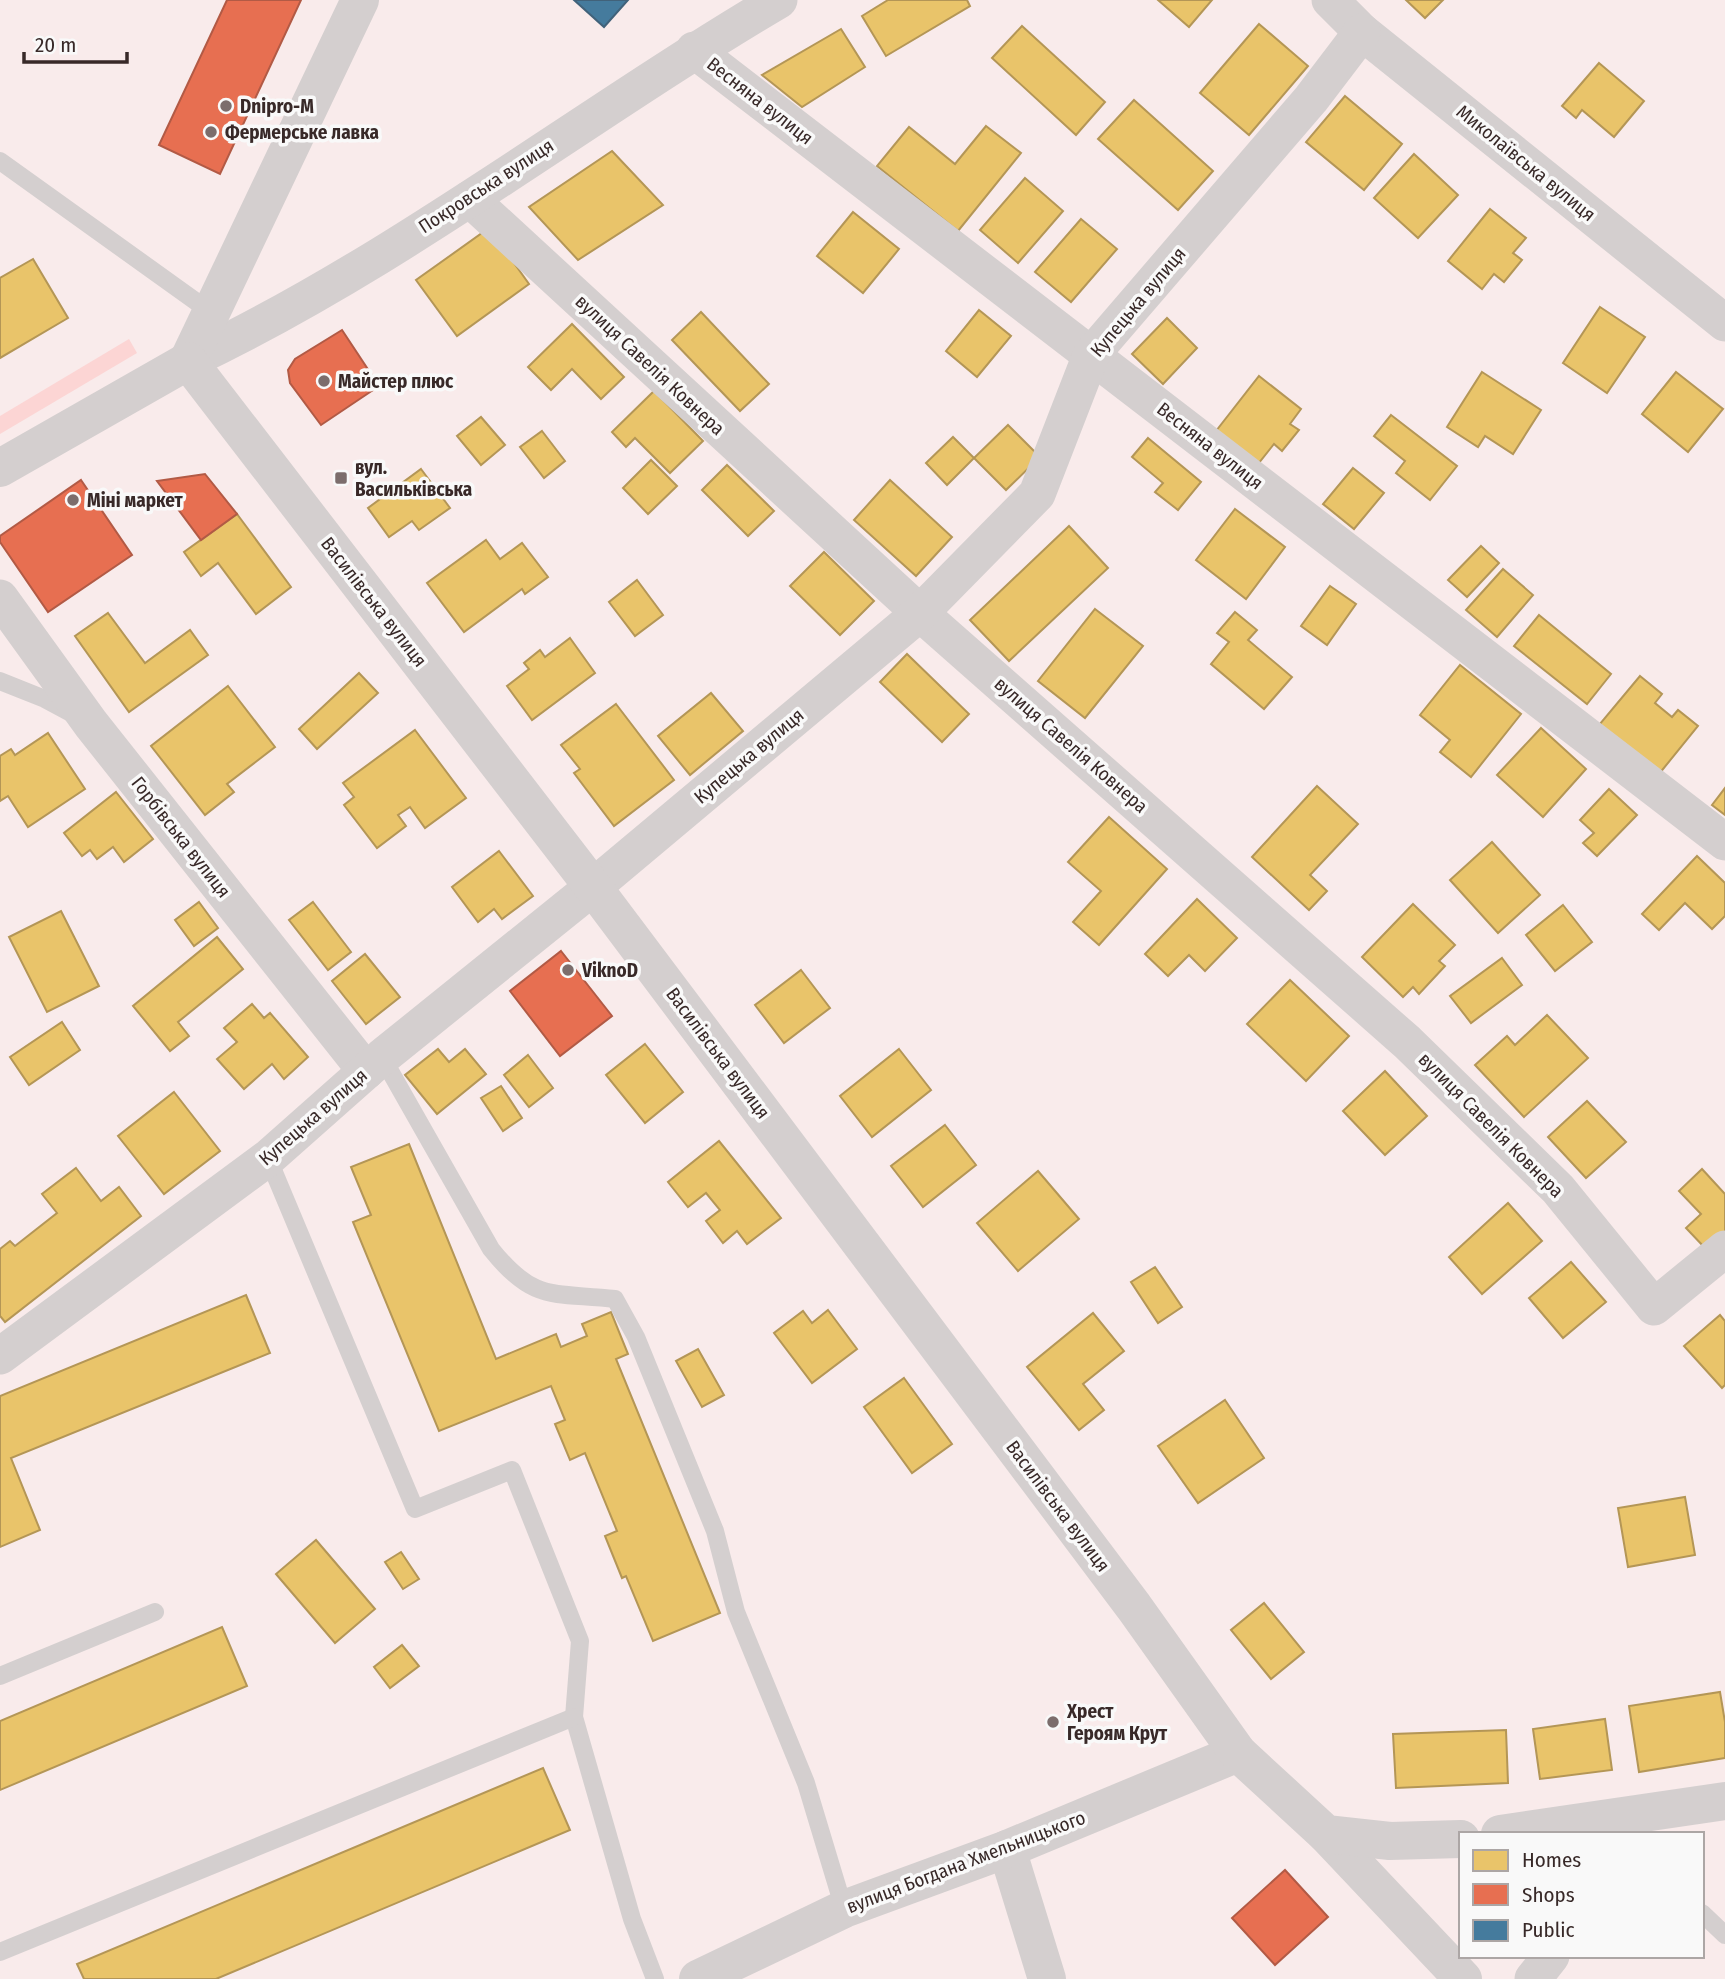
<svg xmlns="http://www.w3.org/2000/svg" width="1725" height="1979" font-family="'Fira Sans Condensed',sans-serif">
<style>
.green{fill:#fcd5d4}
.homes{fill:#e9c46a;stroke:#b49656;stroke-width:2}
.shops{fill:#e76f51;stroke:#b25a45;stroke-width:2}
.public{fill:#457b9d;stroke:#41627a;stroke-width:2}
.lines{fill:none;stroke-linecap:round;stroke-linejoin:round}
.service{stroke:#d4cfcf;stroke-width:18}
.minor{stroke:#d4cfcf;stroke-width:37}
.tertiary{stroke:#d4cfcf;stroke-width:38}
.secondary{stroke:#d4cfcf;stroke-width:38}
.poi-dot{fill:#7c6d6c;stroke:#f9f9f9;stroke-width:2.5}
.labels{text-anchor:middle;dominant-baseline:central;stroke-width:7;stroke-linejoin:round;paint-order:stroke}
.street-label{font-size:19px;fill:#382928;stroke:#f9f9f9}
.poi-label{font-size:19px;font-weight:bold;fill:#382928;stroke:#f9f9f9;text-anchor:start}
</style>
<rect width="100%" height="100%" fill="#f9ebeb"/>
<!-- green -->
<path class="green" d="M129 339 137 353 0 434V416Z"/>
<!-- homes -->
<g class="homes">
<path d="M888 0H967L970 6 886 56 862 16Z"/>
<path d="M1158 0H1212L1189 27Z"/>
<path d="M1406 0H1443L1425 18Z"/>
<path d="M1259 24 1308 66 1249 135 1200 93Z"/>
<path d="M1022 26 1105 102 1076 135 992 58Z"/>
<path d="M841 29 865 67 802 107 762 75Z"/>
<path d="M1599 63 1644 101 1614 137 1582 110 1576 118 1562 106Z"/>
<path d="M1345 96 1402 144 1364 190 1306 142Z"/>
<path d="M1134 100 1213 171 1178 210 1098 139Z"/>
<path d="M986 126 1021 153 958 231 877 166 909 127 955 164Z"/>
<path d="M612 151 663 205 578 260 529 207Z"/>
<path d="M1414 154 1458 195 1418 238 1374 198Z"/>
<path d="M1025 178 1063 211 1018 263 980 230Z"/>
<path d="M1490 209 1526 238 1513 253 1522 260 1504 282 1494 274 1482 289 1448 261Z"/>
<path d="M853 212 899 249 863 293 817 256Z"/>
<path d="M1081 219 1117 249 1071 302 1035 272Z"/>
<path d="M489 228 529 284 457 336 416 280Z"/>
<path d="M33 259 68 318 0 358V278Z"/>
<path d="M1600 307 1645 337 1607 393 1563 363Z"/>
<path d="M979 310 1011 336 977 377 946 351Z"/>
<path d="M701 312 769 384 740 411 672 340Z"/>
<path d="M1167 318 1197 348 1163 384 1132 354Z"/>
<path d="M572 324 624 377 601 399 572 369 551 390 528 367Z"/>
<path d="M1482 372 1541 410 1513 454 1485 436 1478 447 1447 427Z"/>
<path d="M1676 372 1723 409 1688 452 1642 414Z"/>
<path d="M1259 376 1301 409 1290 424 1299 430 1282 451 1274 444 1258 464 1216 431Z"/>
<path d="M654 391 703 441 670 473 635 438 626 447 612 432Z"/>
<path d="M1391 415 1457 466 1430 500 1396 473 1405 461 1374 436Z"/>
<path d="M481 417 505 445 481 465 457 436Z"/>
<path d="M1008 425 1040 457 1006 490 974 458Z"/>
<path d="M542 431 565 461 544 478 520 447Z"/>
<path d="M953 437 974 458 947 485 926 463Z"/>
<path d="M1148 438 1201 482 1178 510 1155 492 1163 483 1132 457Z"/>
<path d="M651 460 677 486 648 514 623 488Z"/>
<path d="M727 465 774 511 748 536 702 490Z"/>
<path d="M1353 468 1384 493 1354 529 1323 504Z"/>
<path d="M421 469 450 508 419 530 412 521 389 537 368 508Z"/>
<path d="M890 480 952 537 916 576 854 520Z"/>
<path d="M1235 509 1285 547 1246 599 1196 560Z"/>
<path d="M237 514 291 587 256 614 218 563 201 576 184 552Z"/>
<path d="M1069 526 1108 568 1009 661 970 620Z"/>
<path d="M486 540 500 559 522 543 548 577 525 594 522 589 464 632 427 583Z"/>
<path d="M1481 546 1499 563 1467 597 1448 580Z"/>
<path d="M824 552 874 601 840 635 790 586Z"/>
<path d="M1503 569 1533 595 1497 637 1466 610Z"/>
<path d="M637 580 663 615 635 636 609 602Z"/>
<path d="M1330 586 1356 604 1327 645 1301 626Z"/>
<path d="M1095 609 1143 646 1085 718 1038 681Z"/>
<path d="M1235 612 1257 630 1248 640 1292 677 1264 709 1211 664 1229 642 1217 633Z"/>
<path d="M108 613 145 663 190 630 208 655 129 712 75 636Z"/>
<path d="M1539 615 1611 674 1587 704 1514 646Z"/>
<path d="M570 638 595 673 532 720 507 686 529 669 524 663 540 650 545 657Z"/>
<path d="M907 654 969 714 942 742 880 682Z"/>
<path d="M1460 665 1521 714 1471 777 1440 752 1450 740 1420 715Z"/>
<path d="M359 673 378 693 317 749 299 729Z"/>
<path d="M1640 676 1662 694 1655 703 1672 717 1678 710 1698 726 1659 774 1599 725Z"/>
<path d="M228 686 275 747 227 784 234 792 205 815 151 746Z"/>
<path d="M711 693 743 731 690 775 658 736Z"/>
<path d="M616 704 674 780 614 826 574 773 580 769 561 745Z"/>
<path d="M1541 728 1586 769 1543 817 1497 775Z"/>
<path d="M415 730 466 798 425 828 410 807 398 815 406 826 377 848 344 805 354 797 343 783Z"/>
<path d="M48 733 85 789 28 827 8 796 0 801V756L11 749 15 755Z"/>
<path d="M1317 786 1358 824 1310 875 1327 891 1309 910 1252 857Z"/>
<path d="M1725 788V815L1712 805Z"/>
<path d="M1609 789 1637 815 1597 856 1583 843 1594 833 1580 820Z"/>
<path d="M116 792 153 839 124 862 113 847 97 859 90 850 82 856 64 833Z"/>
<path d="M1109 817 1167 869 1099 945 1073 922 1101 891 1068 862Z"/>
<path d="M1492 842 1540 895 1498 933 1450 880Z"/>
<path d="M499 851 533 896 502 919 494 909 478 922 452 887Z"/>
<path d="M1697 856 1725 883V916L1712 929 1685 903 1659 930 1642 914Z"/>
<path d="M1197 899 1237 938 1205 971 1189 955 1168 976 1145 954Z"/>
<path d="M199 902 218 928 194 946 175 920Z"/>
<path d="M313 902 351 952 328 970 289 920Z"/>
<path d="M1413 904 1455 945 1439 961 1445 966 1419 994 1413 987 1403 997 1362 957Z"/>
<path d="M1563 905 1592 942 1555 971 1526 935Z"/>
<path d="M61 911 99 986 47 1012 9 937Z"/>
<path d="M217 937 243 969 178 1022 189 1036 170 1051 133 1006Z"/>
<path d="M365 954 400 997 366 1024 332 981Z"/>
<path d="M1502 958 1522 985 1471 1023 1450 996Z"/>
<path d="M801 970 830 1008 784 1043 755 1005Z"/>
<path d="M1290 980 1349 1036 1306 1081 1247 1024Z"/>
<path d="M252 1004 264 1018 270 1013 308 1057 284 1079 272 1064 244 1089 217 1059 237 1042 224 1028Z"/>
<path d="M1547 1015 1588 1058 1524 1117 1475 1065 1507 1036 1515 1045Z"/>
<path d="M62 1022 80 1050 29 1085 10 1057Z"/>
<path d="M645 1044 683 1092 645 1123 606 1075Z"/>
<path d="M438 1049 449 1062 465 1049 486 1074 437 1114 405 1075Z"/>
<path d="M899 1049 931 1090 872 1137 840 1096Z"/>
<path d="M528 1055 553 1088 529 1107 504 1075Z"/>
<path d="M1385 1071 1427 1116 1385 1155 1343 1111Z"/>
<path d="M501 1086 522 1118 503 1131 481 1098Z"/>
<path d="M174 1092 220 1151 164 1194 118 1136Z"/>
<path d="M1587 1101 1626 1142 1586 1178 1548 1137Z"/>
<path d="M945 1125 976 1165 923 1207 891 1166Z"/>
<path d="M719 1141 781 1218 747 1244 737 1231 723 1243 706 1221 720 1210 706 1193 688 1207 668 1182Z"/>
<path d="M409 1144 496 1359 556 1334 561 1347 587 1336 582 1324 611 1312 628 1354 616 1359 720 1613 653 1641 626 1576 622 1578 605 1536 617 1531 585 1453 570 1460 555 1424 565 1420 551 1386 439 1431 353 1222 371 1215 351 1167Z"/>
<path d="M76 1168 101 1201 119 1187 141 1216 5 1322 0 1316V1249L10 1241 15 1246 57 1213 42 1194Z"/>
<path d="M1702 1169 1725 1194V1232L1706 1249 1686 1228 1701 1214 1679 1191Z"/>
<path d="M1038 1171 1079 1219 1018 1271 977 1223Z"/>
<path d="M1508 1203 1542 1241 1482 1294 1449 1257Z"/>
<path d="M1571 1262 1606 1302 1563 1338 1529 1298Z"/>
<path d="M1155 1267 1182 1307 1158 1323 1131 1282Z"/>
<path d="M246 1295 270 1353 11 1458 40 1530 0 1547V1396Z"/>
<path d="M828 1310 857 1349 812 1383 774 1333 803 1311 812 1323Z"/>
<path d="M1093 1313 1124 1351 1083 1384 1104 1410 1079 1430 1027 1367Z"/>
<path d="M1720 1315 1725 1321V1385L1722 1388 1684 1346Z"/>
<path d="M698 1349 724 1395 702 1407 676 1361Z"/>
<path d="M904 1378 952 1444 912 1473 864 1407Z"/>
<path d="M1225 1400 1264 1458 1198 1503 1158 1446Z"/>
<path d="M1685 1497 1695 1555 1628 1567 1618 1508Z"/>
<path d="M316 1540 375 1609 335 1643 276 1574Z"/>
<path d="M401 1552 419 1579 403 1589 385 1562Z"/>
<path d="M1264 1603 1304 1652 1271 1679 1231 1630Z"/>
<path d="M222 1627 247 1686 0 1790V1721Z"/>
<path d="M402 1645 419 1666 390 1688 374 1667Z"/>
<path d="M1720 1692 1725 1722V1758L1639 1772 1629 1706Z"/>
<path d="M1605 1719 1612 1770 1540 1779 1533 1729Z"/>
<path d="M1506 1730 1508 1783 1396 1788 1393 1734Z"/>
<path d="M543 1768 570 1830 216 1979H84L77 1964Z"/>
</g>
<!-- shops -->
<g class="shops">
<path d="M227 0H301L220 174 159 145Z"/>
<path d="M342 330 379 386 321 425 290 383 288 370 295 359Z"/>
<path d="M205 474 237 514 201 540 157 481Z"/>
<path d="M81 480 132 555 48 612 0 542V536Z"/>
<path d="M561 951 612 1016 560 1056 510 991Z"/>
<path d="M1285 1870 1328 1917 1275 1965 1232 1918Z"/>
</g>
<!-- public -->
<path class="public" d="M574 0H628L604 27Z"/>
<g class="lines">
<!-- service -->
<g class="service">
<path d="M0 161 212 313"/>
<path d="M0 681 45 699 73 714"/>
<path d="M382 1057 491 1249C534 1303 553 1292 615 1299L636 1337 715 1531 736 1612 806 1783 844 1909"/>
<path d="M268 1158 415 1509 512 1470 580 1641 574 1717 632 1919 655 1979"/>
<path d="M0 1676 155 1612"/>
<path d="M1702 1913 1725 1935"/>
<path d="M0 1952 574 1717"/>
</g>
<!-- minor -->
<g class="minor">
<path d="M1330 0 1362 32 1725 323"/>
<path d="M694 50 1725 842"/>
<path d="M470 199 920 613 1407 1042 1558 1189 1654 1307 1725 1249"/>
<path d="M188 361C397 262 581 117 779 0"/>
<path d="M0 598 91 724 366 1071"/>
<path d="M0 1356 268 1158 382 1057 593 887 920 613 1037 494 1091 355 1311 99 1362 32"/>
<path d="M1533 1979 1551 1956"/>
</g>
<!-- tertiary -->
<g class="tertiary">
<path d="M188 361 360 0"/>
<path d="M1326 1834 1463 1979"/>
<path d="M1007 1849 1047 1979"/>
<path d="M698 1979 844 1909 1007 1849 1238 1753"/>
</g>
<!-- secondary -->
<g class="secondary">
<path d="M0 468 188 361 593 887 1134 1607 1238 1753 1326 1834 1390 1841 1461 1839"/>
<path d="M1500 1834 1725 1801"/>
</g>
</g>
<!-- markers -->
<g class="poi-dot">
<circle cx="226" cy="106" r="7"/>
<circle cx="211" cy="132" r="7"/>
<circle cx="324" cy="381" r="7"/>
<rect x="334" y="471" width="14" height="14" rx="3.5"/>
<circle cx="73" cy="500" r="7"/>
<circle cx="568" cy="970" r="7"/>
<circle cx="1053" cy="1722" r="7"/>
</g>
<g class="labels">
<!-- street labels -->
<g class="street-label">
<text transform="translate(760 101) rotate(38)">Весняна вулиця</text>
<text transform="translate(1526 163) rotate(39)">Миколаївська вулиця</text>
<text transform="translate(486 186) rotate(-33)">Покровська вулиця</text>
<text transform="translate(1138 302) rotate(-50)">Купецька вулиця</text>
<text transform="translate(650 365) rotate(43)">вулиця Савелія Ковнера</text>
<text transform="translate(1210 446) rotate(38)">Весняна вулиця</text>
<text transform="translate(374 602) rotate(52)">Василівська вулиця</text>
<text transform="translate(1071 745) rotate(41)">вулиця Савелія Ковнера</text>
<text transform="translate(749 756) rotate(-40)">Купецька вулиця</text>
<text transform="translate(181 837) rotate(52)">Горбівська вулиця</text>
<text transform="translate(718 1053) rotate(53)">Василівська вулиця</text>
<text transform="translate(313 1117) rotate(-41)">Купецька вулиця</text>
<text transform="translate(1491 1125) rotate(45)">вулиця Савелія Ковнера</text>
<text transform="translate(1058 1506) rotate(53)">Василівська вулиця</text>
<text transform="translate(966 1862) rotate(-21)">вулиця Богдана Хмельницького</text>
</g>
<!-- poi labels -->
<g class="poi-label">
<text x="240" y="106">Dnipro-M</text>
<text x="225" y="132">Фермерське лавка</text>
<text x="338" y="381">Майстер плюс</text>
<text x="355" y="467">вул.<tspan x="355" dy="22">Васильківська</tspan></text>
<text x="87" y="500">Міні маркет</text>
<text x="582" y="970">ViknoD</text>
<text x="1067" y="1711">Хрест<tspan x="1067" dy="22">Героям Крут</tspan></text>
</g>
</g>
<!-- legend -->
<rect x="1459" y="1832" width="245" height="126" fill="#f9f9f9" stroke="#aca6a5" stroke-width="2"/>
<rect x="1473" y="1850" width="35" height="21" fill="#e9c46a" stroke="#aca6a5" stroke-width="2"/>
<text x="1522" y="1867" font-size="21" fill="#382928">Homes</text>
<rect x="1473" y="1884" width="35" height="21" fill="#e76f51" stroke="#aca6a5" stroke-width="2"/>
<text x="1522" y="1902" font-size="21" fill="#382928">Shops</text>
<rect x="1473" y="1920" width="35" height="21" fill="#457b9d" stroke="#aca6a5" stroke-width="2"/>
<text x="1522" y="1937" font-size="21" fill="#382928">Public</text>
<!-- scale -->
<path d="M24 52v10h103v-10" fill="none" stroke="#382928" stroke-width="3.5"/>
<text x="35" y="52" font-size="21" fill="#382928" stroke="#f9f9f9" stroke-width="5" paint-order="stroke">20 m</text>
</svg>
